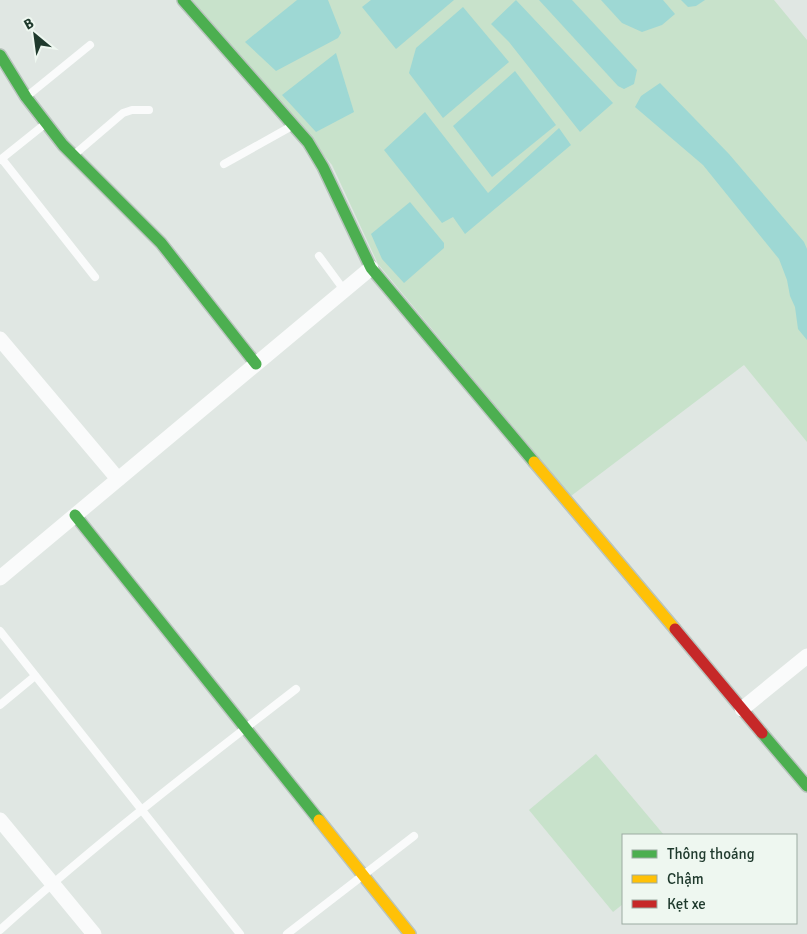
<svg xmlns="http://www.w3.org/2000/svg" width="807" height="934" font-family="Signika,sans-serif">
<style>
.green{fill:#c8e2cb}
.water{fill:#9ed8d4}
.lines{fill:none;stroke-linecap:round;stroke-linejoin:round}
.fast-casing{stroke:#b9c4be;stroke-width:14}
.slow-casing{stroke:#b9c4be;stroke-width:14}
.jam-casing{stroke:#b9c4be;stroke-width:14}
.lane{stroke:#fafbfb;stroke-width:8}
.street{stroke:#fafbfb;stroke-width:15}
.fast{stroke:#4caf50;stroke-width:11}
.slow{stroke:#ffc107;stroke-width:11}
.jam{stroke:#c62828;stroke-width:11}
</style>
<rect width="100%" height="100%" fill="#e0e7e3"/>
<!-- green -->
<g class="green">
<path d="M192 0H774L807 40V442L744 365 571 496 378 264 332 165Z"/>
<path d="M596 754 664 835H623V904L613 912 529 810Z"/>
</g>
<!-- water -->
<g class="water">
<path d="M297 0H328L341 33 338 38 276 71 245 42Z"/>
<path d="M371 0H454L396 49 362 7Z"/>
<path d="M516 0 613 103 580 132 509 42 491 24Z"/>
<path d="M539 0H572L637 70 634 84 624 89 618 86Z"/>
<path d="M601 0H663L675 14 662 25 642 32 622 23Z"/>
<path d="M681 0H705L696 6 688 7Z"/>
<path d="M463 7 509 62 443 118 409 73 416 48Z"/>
<path d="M336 53 354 112 316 132 282 95Z"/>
<path d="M515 71 556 125 492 177 453 126Z"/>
<path d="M660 83 729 154 804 242 807 249V340L798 329 795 307 790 296 787 280 779 259 703 165 635 107 641 96Z"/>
<path d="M425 112 488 193 559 128 571 145 465 234 453 217 442 223 384 150Z"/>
<path d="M410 202 444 243V248L404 283 382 259 371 234Z"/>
</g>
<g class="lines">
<defs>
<g id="fast">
<path d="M183 0 308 142 323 167 371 268 534 462"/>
<path d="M0 55 26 97 63 145 161 243 256 364"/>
<path d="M75 515 319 820"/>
<path d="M762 733 807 786"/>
</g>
<g id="slow">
<path d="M534 462 675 629"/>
<path d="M319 820 410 934"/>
</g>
<path id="jam" d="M675 629 762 733"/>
</defs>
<!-- fast casing -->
<use href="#fast" class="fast-casing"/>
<!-- slow casing -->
<use href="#slow" class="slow-casing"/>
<!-- jam casing -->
<use href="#jam" class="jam-casing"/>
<!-- lane -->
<g class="lane">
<path d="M26 97 90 45"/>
<path d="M75 154 123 113 132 110H149"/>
<path d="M2 159 95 277"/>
<path d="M0 160 45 124"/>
<path d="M224 164 292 126"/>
<path d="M319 256 344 290"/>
<path d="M0 631 240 934"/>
<path d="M0 705 35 676"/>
<path d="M0 930C94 845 195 767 296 689"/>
<path d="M287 934 414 836"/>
</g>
<!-- street -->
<g class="street">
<path d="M0 339 118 479"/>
<path d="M0 578 371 268"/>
<path d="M742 709 807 656"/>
<path d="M0 820 94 934"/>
</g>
<!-- fast -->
<use href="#fast" class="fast"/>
<!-- slow -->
<use href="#slow" class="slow"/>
<!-- jam -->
<use href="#jam" class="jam"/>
</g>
<!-- legend -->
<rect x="622" y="834" width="175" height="90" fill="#eef7f0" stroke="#9baba2"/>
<rect x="632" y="850" width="25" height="8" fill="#4caf50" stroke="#9baba2"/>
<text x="667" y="859" font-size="15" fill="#1f3a2d">Thông thoáng</text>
<rect x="632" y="875" width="25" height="8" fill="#ffc107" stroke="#9baba2"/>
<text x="667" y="884" font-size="15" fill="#1f3a2d">Chậm</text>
<rect x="632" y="900" width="25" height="8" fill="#c62828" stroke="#9baba2"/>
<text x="667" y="909" font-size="15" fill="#1f3a2d">Kẹt xe</text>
<!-- north arrow -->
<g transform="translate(35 35) rotate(331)" stroke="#eef7f0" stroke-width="4" paint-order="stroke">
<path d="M0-4L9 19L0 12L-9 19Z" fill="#1f3a2d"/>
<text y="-8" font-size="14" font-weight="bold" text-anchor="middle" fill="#1f3a2d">B</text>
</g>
</svg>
